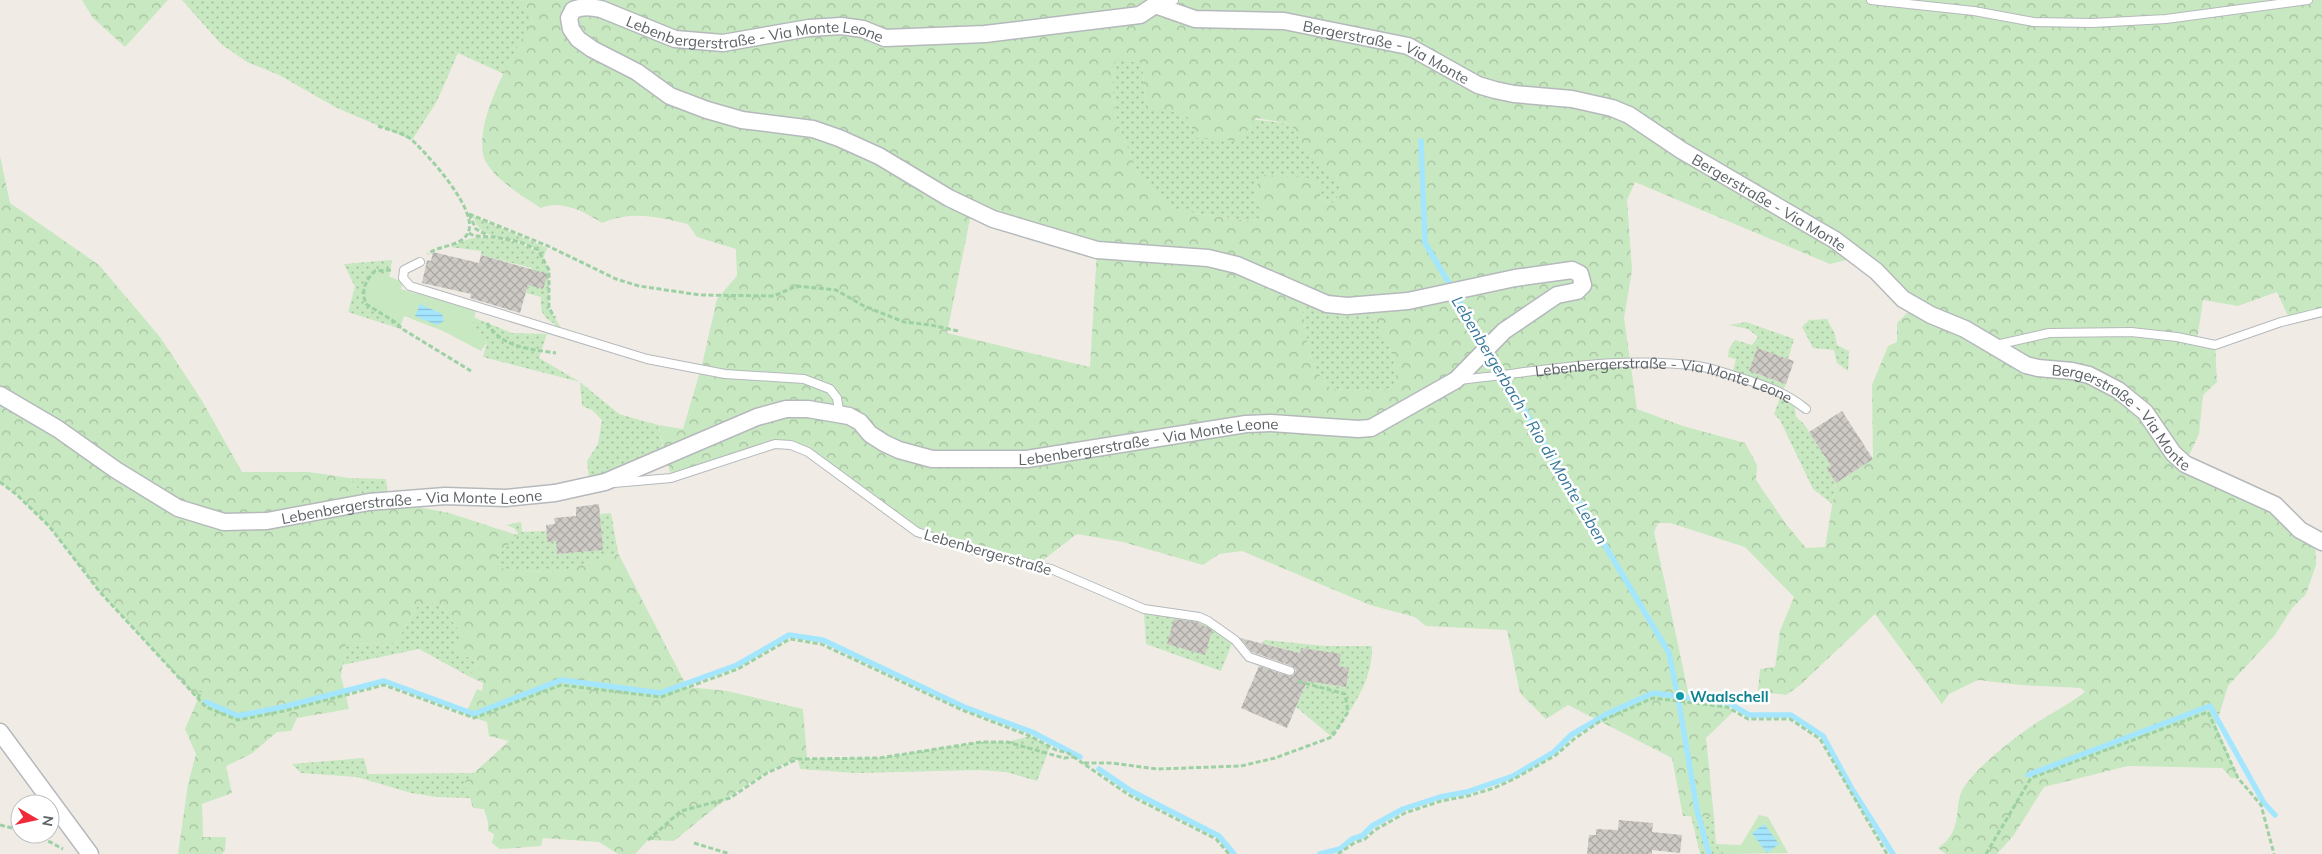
<svg xmlns="http://www.w3.org/2000/svg" width="2322" height="854" font-family="Mulish,sans-serif">
<style>
.grass{fill:url(#grass-dots)}
.forest{fill:url(#forest-crowns);fill-rule:evenodd}
.green{fill:#c7e8c0}
.water{fill:url(#water-rules)}
.lines{fill:none;stroke-linecap:round;stroke-linejoin:round}
.stream{stroke:#a5e6ff;stroke-width:5.5}
.building{fill:url(#building-cross-hatch)}
.lane-casing{stroke:#b5b9bc;stroke-width:10}
.street-casing{stroke:#b5b9bc;stroke-width:19}
.path{stroke:#9dd1a4;stroke-width:3;stroke-dasharray:5 2.5;stroke-linecap:butt}
.lane{stroke:#fff;stroke-width:8}
.street{stroke:#fff;stroke-width:16}
.culture-dot{fill:#0f9aa8;stroke:#fff;stroke-width:2}
.labels{text-anchor:middle;dominant-baseline:central;stroke-width:5;stroke-linejoin:round;paint-order:stroke}
.street-label{font-size:15px;fill:#5c6266;stroke:#fff}
.culture-label{font-size:15px;font-weight:bold;fill:#0d838f;stroke:#fff;text-anchor:start}
.water-label{font-size:16px;font-style:italic;fill:#36779b;stroke:#fff}
</style>
<defs>
<pattern id="grass-dots" width="8" height="8" patternUnits="userSpaceOnUse" patternTransform="scale(1.25)"><rect width="8" height="8" fill="#c7e8c0"/><path d="M2 2h.1M6 6h.1" fill="none" stroke="#a5bfa0" stroke-width="1.8" stroke-linecap="round"/></pattern>
<pattern id="forest-crowns" width="20" height="18" patternUnits="userSpaceOnUse" patternTransform="scale(1.25)"><rect width="20" height="18" fill="#c7e8c0"/><path d="M2 6a3 3 0 1 1 6 0M12 15a3 3 0 1 1 6 0" fill="none" stroke="#a5bfa0"/></pattern>
<pattern id="water-rules" width="6" height="5" patternUnits="userSpaceOnUse" patternTransform="scale(1.25)"><rect width="6" height="5" fill="#a5e6ff"/><path d="M0 2.5h6" fill="none" stroke="#8abed2"/></pattern>
<pattern id="building-cross-hatch" width="8" height="8" patternUnits="userSpaceOnUse" patternTransform="scale(1.25)"><rect width="8" height="8" fill="#cdc9c4"/><path d="M0 0l8 8M0 8l8-8" fill="none" stroke="#aaa7a3"/></pattern>
</defs>
<rect width="100%" height="100%" fill="#f0ece5"/>
<!-- grass -->
<g class="grass">
<path d="M182 0H520L533 18 504 74 458 53 437 101 412 140 337 108 279 75 247 62 221 44Z"/>
<path d="M1116 59 1142 63 1146 107 1291 124 1306 151 1345 188 1333 203 1319 198 1254 190 1263 217 1249 221 1175 210 1139 176 1118 124 1112 87Z"/>
<path d="M473 216 547 248 543 259 549 270V308L564 333 557 331 555 324C542 317 540 311 541 297L526 293 532 268 481 255V251L450 247C458 244 467 238 475 238 495 236 522 242 539 253 522 232 482 248 473 216Z"/>
<path d="M392 260 389 277 375 271 383 314 404 330 348 312 355 287 344 264Z"/>
<path d="M1309 304 1368 306 1393 355 1397 386 1376 392 1331 389C1309 367 1306 341 1303 311Z"/>
<path d="M473 317 512 333 547 334 539 358 580 382 619 414 658 425 664 453 589 478 587 461 598 444 602 420 592 410 582 406 580 382 483 357 487 342 473 324Z"/>
<path d="M1827 319 1835 334 1837 345 1849 351 1848 371 1837 363 1834 350 1813 348 1802 327 1809 320Z"/>
<path d="M1746 322 1794 339 1788 359 1757 348 1749 371 1786 384 1782 392 1794 399 1796 417 1804 424 1831 466 1827 469 1836 483 1832 504 1813 489 1780 420 1774 414 1782 392 1732 375 1736 359 1728 357 1729 349 1735 340 1752 345 1758 337 1748 329 1729 325Z"/>
<path d="M349 478 386 479 388 496 367 499Z"/>
<path d="M611 513 618 553 560 572 514 571 496 567 497 557 518 533 514 528 506 525 521 522 522 532 546 531 547 542 556 541 557 554 602 550 600 514Z"/>
<path d="M438 602 462 634 455 651 478 662 470 677 419 649 342 665 346 644 396 643 417 607Z"/>
<path d="M1144 613 1199 621 1210 625 1233 641 1221 671 1146 644Z"/>
<path d="M1265 640 1325 646H1372C1373 682 1351 709 1332 737L1296 707 1304 689 1296 679 1346 687 1349 668 1339 666 1301 648 1300 653 1262 643Z"/>
<path d="M1030 736 1050 747 1037 781 1006 772 979 770 856 773 800 769 798 759 879 758 981 742H1007Z"/>
<path d="M364 758 368 774 475 773 465 781 470 798 437 797 411 793 357 777 301 773 292 764Z"/>
<path d="M1691 816 1714 817 1716 844 1724 854H1700Z"/>
</g>
<!-- forest -->
<g class="forest">
<path d="M82 0H168L125 47 93 18Z"/>
<path d="M520 0H2322V310L2290 320 2277 292 2238 306 2203 300 2197 340 2215 345 2217 382 2203 395 2199 434 2185 464 2254 495 2315 539 2316 565 2306 594 2292 608 2275 635 2228 686 2216 725 2238 778H2231L2222 768 2128 766 2044 787 2014 835 1997 854H1946L1938 848C1967 828 1950 806 1966 784 1983 762 2008 743 2030 727 2048 715 2068 705 2085 692L2081 688 2021 685 1978 680 1949 694 1942 704 1875 614 1799 686 1786 695 1758 691 1760 669 1775 667 1780 631 1794 597 1745 547 1670 523H1658L1654 532 1690 701 1727 707 1734 711 1706 738 1714 817 1683 816 1672 758 1568 705 1546 719 1520 693 1507 630 1426 626 1415 617 1370 605 1242 551 1219 554 1203 565 1123 542 1077 534 1039 563 979 550 925 534 832 466 775 442 670 473 658 425 683 429 702 365 717 299 737 276 736 249 697 237 688 224C658 217 631 210 602 223 585 212 561 199 541 208 524 197 487 175 483 154 476 114 515 53 533 18ZM1116 59 1142 63 1146 108 1186 114 1197 138 1239 141 1257 118 1291 124 1306 151 1344 188 1333 203 1319 198 1323 188 1310 178 1264 175 1254 190 1263 217 1249 221 1175 210 1139 176 1118 124 1112 87ZM1635 182 1830 264 1859 257 1914 306 1897 323V342L1888 346 1872 385 1873 459 1836 483 1825 547 1806 548 1786 524 1756 480 1757 465 1745 443 1683 426 1637 409 1624 318 1632 270 1627 200ZM972 209 1097 250 1090 367 947 333ZM1309 304 1368 306 1393 355 1397 386 1376 392 1331 389C1309 367 1306 341 1303 311Z"/>
<path d="M0 156 10 203 99 265 160 337 201 399 242 472H309L349 478 371 504 413 506 449 513 517 535 497 557V567L514 571 560 572 618 553 687 687 727 691 803 709 807 758C767 761 705 816 674 841L648 840 635 854H618L599 842 543 838 541 846 500 849 492 843 494 834 488 831V822L484 809 473 808 465 781 509 741 489 736 487 722 465 715 477 689 482 691 483 683 470 677 478 662 455 651 462 634 438 602 417 607 396 643 346 644 341 676 349 709 297 718 291 731 277 732 251 754 226 766 232 793 202 804 203 837H226L225 851 221 854H178L188 784 196 754 185 729 198 699 100 592 49 526 17 495 0 482Z"/>
</g>
<!-- green -->
<g class="green">
<path d="M375 271 403 282 401 289 418 294 420 289 477 306 473 324 487 342 481 351 443 331 404 316 400 327 383 314 366 304C361 290 365 281 375 271Z"/>
<path d="M1759 815 1768 817 1788 853 1724 854 1716 844 1741 845Z"/>
</g>
<!-- water -->
<g class="water">
<path d="M420 304 442 314 444 321 437 325 415 316Z"/>
<path d="M1764 824 1779 844 1767 853 1752 833Z"/>
</g>
<g class="lines">
<!-- stream -->
<g class="stream">
<path d="M1421 141 1425 243 1669 653 1676 688"/>
<path d="M206 702 238 716 283 707 384 681 474 714 561 680 660 693 737 665 789 635 823 640 964 707 1032 732 1080 757"/>
<path d="M1679 703 1697 810 1709 854"/>
<path d="M1099 769 1131 791 1219 836 1234 854"/>
<path d="M2028 775 2210 706 2264 803 2275 815"/>
<path d="M1320 854 1340 849 1352 839 1362 836 1372 826 1403 809 1440 797 1467 792 1513 776 1554 752 1571 735 1609 713 1653 693 1729 703 1749 715H1791L1823 736 1852 789 1893 854"/>
</g>
</g>
<!-- building -->
<g class="building">
<path d="M433 252 479 263 481 255 548 274 543 289 528 285 520 313 470 298 471 294 422 283 427 260 431 261Z"/>
<path d="M1757 348 1794 361 1786 384 1749 371Z"/>
<path d="M1842 411 1873 459 1836 483 1827 469 1831 466 1809 432Z"/>
<path d="M599 504 603 550 557 554 556 541 547 542 546 525 555 524 554 518 576 516V507Z"/>
<path d="M1174 619 1197 622 1212 630 1205 655 1167 644Z"/>
<path d="M1240 638 1300 653 1301 648 1341 654 1339 666 1349 668 1346 687 1307 681 1287 728 1241 708 1259 666 1289 676H1293L1296 670 1292 666 1252 652Z"/>
<path d="M1619 820 1653 823 1652 832 1682 835 1680 853 1652 850V854H1587L1589 835H1596V829L1618 830Z"/>
</g>
<g class="lines">
<defs>
<g id="lane">
<path d="M1871 0 1974 11 2034 22 2092 23 2166 19 2308 0"/>
<path d="M1159 4 1174 0"/>
<path d="M420 262 404 270 403 278 410 286 647 359 725 374 804 379 830 389 837 398 840 416"/>
<path d="M1996 345 2049 333 2131 332 2177 337 2215 345 2281 322 2322 312"/>
<path id="s1" d="M1459 380C1537 372 1619 355 1698 366 1711 368 1725 373 1738 377 1764 385 1785 392 1806 409"/>
<path d="M614 483 671 478 775 444 791 445 808 452 917 532 982 553 1051 569 1144 609 1199 617 1208 621 1235 640 1249 657 1290 671"/>
</g>
<g id="street">
<path id="s2" d="M1155 5 1195 19 1284 21 1408 46 1478 85 1495 90 1514 94 1572 99 1612 108 1629 115 1681 150 1835 240 1876 271 1903 299 1931 315 1965 329 2026 365 2038 368 2072 371 2089 375 2118 390 2145 412 2173 453 2185 464 2275 505 2300 530 2322 542"/>
<path id="s3" d="M0 395 58 429 116 470 178 508 224 522 267 521 369 502 445 496 506 498 555 493 605 482 757 417 786 409H808L849 416 860 422 870 434 884 443 899 450 932 459H1027L1246 424 1271 423 1358 429 1371 428 1456 380 1504 331 1557 295 1577 291 1583 285 1580 274 1572 270 1515 278 1408 301 1347 306 1327 304 1237 265 1208 258 1097 250 993 219 949 198 879 156 839 138 813 129 742 120 707 110 670 96 637 72 592 49 578 39 571 29 569 18 573 10C583 6 591 7 601 9L675 39 723 43 809 28 841 26 863 29 885 38 985 34 1140 15 1155 5"/>
<path d="M0 732 90 854"/>
</g>
</defs>
<!-- lane casing -->
<use href="#lane" class="lane-casing"/>
<!-- street casing -->
<use href="#street" class="street-casing"/>
<!-- path -->
<g class="path">
<path d="M378 126C388 130 405 133 413 141 429 156 479 211 468 233 461 247 438 245 428 254"/>
<path d="M469 214 548 246 616 279 639 286 700 295 774 296 797 286 836 290 864 306 904 322 931 325 958 331"/>
<path d="M469 214 476 229 487 235"/>
<path d="M469 233 474 236 495 237 520 242 538 250 549 270V308L555 318"/>
<path d="M391 270 375 271C365 281 361 290 366 304L395 322 404 330 471 371"/>
<path d="M487 323C502 348 530 349 556 353"/>
<path d="M0 482 17 495 49 526 100 592 206 707 238 720 284 711 384 685 474 718 561 685 661 697 738 669 790 639 821 644 962 710 1030 736 1056 750 1068 753 1129 795 1216 839 1229 854"/>
<path d="M198 699 201 691"/>
<path d="M1084 763H1112L1157 769 1241 766 1275 758 1332 737 1348 712 1345 694 1297 681"/>
<path d="M0 825 20 830"/>
<path d="M35 834 63 849"/>
<path d="M648 840 681 811 730 798 767 773 798 759 879 758 981 742H1007L1064 758 1073 757"/>
<path d="M694 843 730 854"/>
<path d="M1338 854 1354 843 1365 839 1375 830 1405 813 1441 801 1468 796 1494 788 1514 779 1556 755 1574 739 1599 722 1653 698 1727 707 1748 719H1790L1820 739 1887 854"/>
<path d="M1986 854 2031 778 2208 712 2238 778 2261 805 2274 854"/>
</g>
<!-- lane -->
<use href="#lane" class="lane"/>
<!-- street -->
<use href="#street" class="street"/>
</g>
<!-- markers -->
<circle class="culture-dot" cx="1680" cy="696" r="5"/>
<g class="labels">
<!-- street labels -->
<g class="street-label">
<text stroke="none"><textPath href="#s3" startOffset="2994">Lebenbergerstraße - Via Monte Leone</textPath></text>
<text stroke="none"><textPath href="#s2" startOffset="239">Bergerstraße - Via Monte</textPath></text>
<text stroke="none"><textPath href="#s2" startOffset="658">Bergerstraße - Via Monte</textPath></text>
<text stroke="none"><textPath href="#s1" startOffset="208">Lebenbergerstraße - Via Monte Leone</textPath></text>
<text stroke="none"><textPath href="#s2" startOffset="1078">Bergerstraße - Via Monte</textPath></text>
<text stroke="none"><textPath href="#s3" startOffset="1216">Lebenbergerstraße - Via Monte Leone</textPath></text>
<text stroke="none"><textPath href="#s3" startOffset="448">Lebenbergerstraße - Via Monte Leone</textPath></text>
<text transform="translate(988 552) rotate(16)">Lebenbergerstraße</text>
</g>
<!-- culture labels -->
<g class="culture-label">
<text x="1690" y="696">Waalschell</text>
</g>
<!-- water labels -->
<g class="water-label">
<text transform="translate(1530 420) rotate(59)">Lebenbergerbach - Rio di Monte Leben</text>
</g>
</g>
<!-- north arrow -->
<g transform="translate(35 819) rotate(99)"><circle r="24" fill="#ffffff" stroke="#bec0c2"/>
<path d="M0-4L9 19L0 12L-9 19Z" fill="#f12a39"/>
<text y="-8" font-size="14" font-weight="bold" text-anchor="middle" fill="#5c6266">N</text>
</g>
</svg>
